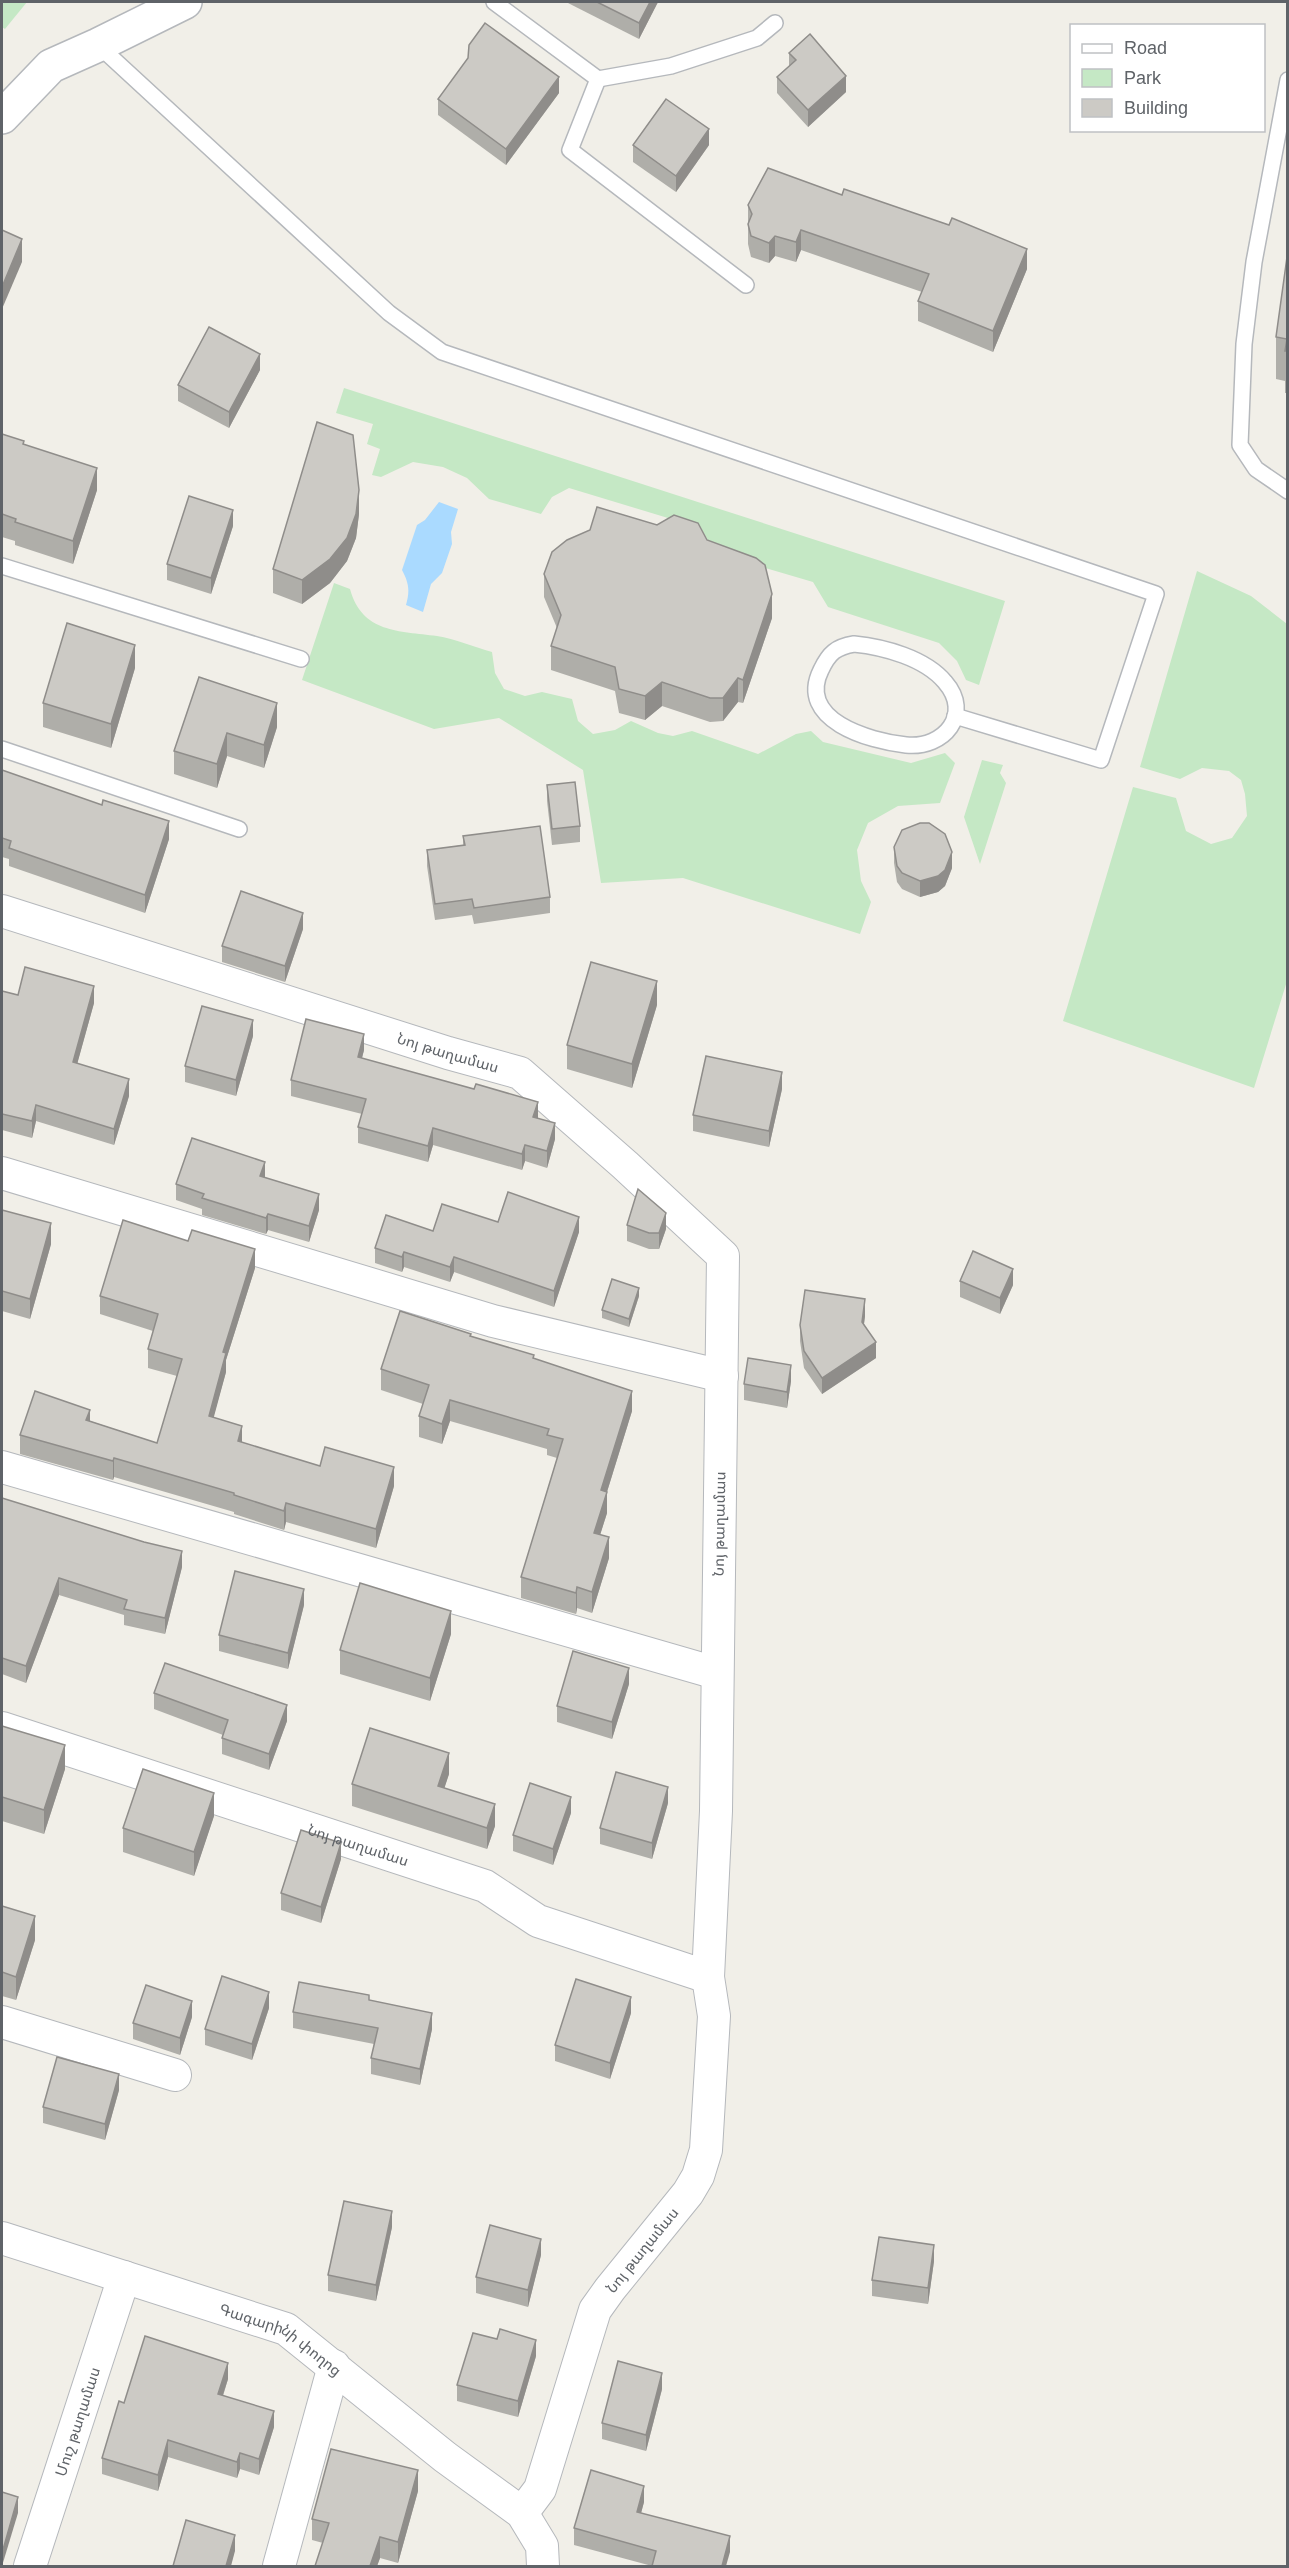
<svg xmlns="http://www.w3.org/2000/svg" width="1289" height="2568" font-family="Helvetica,'Noto Sans Armenian',sans-serif">
<style>
.green{fill:#c5e8c5}
.water{fill:#aadaff}
.lines{fill:none;stroke-linecap:round;stroke-linejoin:round}
.service-casing{stroke:#b5b8bc;stroke-width:18}
.minor-casing{stroke:#b5b8bc;stroke-width:34}
.tertiary-casing{stroke:#b5b8bc;stroke-width:36}
.service{stroke:#fff;stroke-width:15}
.minor{stroke:#fff;stroke-width:32}
.tertiary{stroke:#fff;stroke-width:33}
.wall{fill:#afaea9}
.shaded-wall{fill:#8f8d8a}
.building{fill:#cccac5;stroke:#8f8d8a;stroke-width:1.5}
.labels{text-anchor:middle;dominant-baseline:central;stroke-width:6;stroke-linejoin:round;paint-order:stroke}
.street-label{font-size:15px;fill:#5f6368;stroke:#fff}
</style>
<rect width="100%" height="100%" fill="#f1efe8"/>
<!-- green -->
<g class="green">
<path d="M2 2H27L5 29 2 27Z"/>
<path d="M344 388 1005 601 979 685 966 680 957 661 939 643 828 607 813 582 715 553 701 528 569 488 552 497 541 514 489 499 467 478 443 467 413 462 381 477 372 475 380 449 367 444 373 424 336 413Z"/>
<path d="M1197 571 1251 596 1287 624V981L1254 1088 1063 1021 1133 787 1176 798 1186 831 1211 844 1232 838 1247 816 1245 794 1241 780 1229 771 1202 768 1180 779 1140 767Z"/>
<path d="M334 583 350 589C362 633 399 631 437 636 455 639 474 647 492 652L495 673 504 689 525 696 542 692 572 699 578 721 593 734 615 730 631 721 658 733 673 736 692 731 758 754 796 734 811 731 823 742 911 763 945 753 955 763 940 803 898 806 868 823 857 850 861 881 871 902 860 934 683 878 601 883 583 770 499 718 434 729 302 680Z"/>
<path d="M982 760 1003 765 1000 773 1006 783 980 864 964 817Z"/>
</g>
<!-- water -->
<path class="water" d="M439 502 458 509 451 532 452 544 442 573 431 584 423 612 406 605C410 591 409 583 402 570L417 525 425 520Z"/>
<g class="lines">
<defs>
<g id="service">
<path d="M494 2 598 79 671 66 757 38 775 23"/>
<path d="M98 45 389 313 442 352 1156 594 1101 760 955 716"/>
<path d="M598 79 570 150 746 285"/>
<path d="M1288 80 1254 262 1244 344 1240 445 1256 469 1288 491"/>
<path d="M2 566 301 659"/>
<path d="M854 644C884 647 925 658 945 682 973 714 944 749 906 745 869 741 796 720 821 670 829 653 836 647 854 644Z"/>
<path d="M2 749 239 829"/>
</g>
<g id="minor">
<path id="s1" d="M2 911 448 1053 520 1073 625 1165 723 1256 716 1811 708 1977 714 2016 706 2150 698 2176 688 2193 610 2289 595 2310 540 2489 522 2513"/>
<path d="M2 1173 493 1321 722 1376"/>
<path d="M2 1467 716 1673"/>
<path id="s2" d="M2 1728 485 1886 538 1921 708 1977"/>
<path d="M2 2022 175 2075"/>
<path id="s3" d="M2 2238 286 2329 445 2457 522 2513 542 2546 543 2566"/>
<path id="s4" d="M30 2566 124 2277"/>
<path d="M279 2566 334 2366"/>
</g>
<path id="tertiary" d="M2 117 51 66 98 45 185 2"/>
</defs>
<!-- service casing -->
<use href="#service" class="service-casing"/>
<!-- minor casing -->
<use href="#minor" class="minor-casing"/>
<!-- tertiary casing -->
<use href="#tertiary" class="tertiary-casing"/>
<!-- service -->
<use href="#service" class="service"/>
<!-- minor -->
<use href="#minor" class="minor"/>
<!-- tertiary -->
<use href="#tertiary" class="tertiary"/>
</g>
<!-- wall -->
<g class="wall">
<path d="M566 2H658L639 39Z"/>
<path d="M789 53 846 92 808 127 777 93V77L789 66Z"/>
<path d="M559 93 506 165 438 115V99Z"/>
<path d="M633 145H709L676 192 633 162Z"/>
<path d="M748 205 1027 269 993 352 918 321V301L922 292 801 250 796 262 775 256 769 263 751 257 748 244Z"/>
<path d="M1287 257V393H1285V381L1276 379V337Z"/>
<path d="M260 370 229 428 178 401V385Z"/>
<path d="M2 434 24 444 97 490 73 564 15 545V541L2 537Z"/>
<path d="M359 514 356 538 347 561 330 583 302 604 273 593V569Z"/>
<path d="M233 526 211 594 167 580V564Z"/>
<path d="M707 540 772 618 743 703 738 702 723 721 710 722 662 706 645 720 619 713 615 691 551 670V646L557 628 544 597V574Z"/>
<path d="M135 668 111 748 43 727V703Z"/>
<path d="M199 677 277 727 264 768 227 756 217 788 174 774V751Z"/>
<path d="M2 770 169 839 145 913 9 866V859L2 857Z"/>
<path d="M547 785 580 826V842L552 845 547 801Z"/>
<path d="M463 836 550 897V913L474 924 472 915 435 920 427 866V850L463 845Z"/>
<path d="M894 847 952 868 945 886 938 892 920 897 902 889 897 882 894 863Z"/>
<path d="M303 929 285 982 222 962V946Z"/>
<path d="M2 991 18 995 94 1003 77 1064 129 1096 114 1145 36 1121 32 1138 2 1130Z"/>
<path d="M657 1005 632 1088 567 1069V1045Z"/>
<path d="M253 1036 236 1096 185 1082V1066Z"/>
<path d="M364 1050 362 1058 538 1118 555 1139 547 1168 525 1161 522 1170 433 1145 428 1162 358 1143V1127L362 1114 291 1096V1080Z"/>
<path d="M782 1089 769 1147 693 1131V1115Z"/>
<path d="M265 1177 319 1210 309 1242 268 1230 266 1234 202 1215V1209L176 1200V1184Z"/>
<path d="M2 1210 51 1244 30 1319 2 1311Z"/>
<path d="M498 1222 579 1232 554 1307 454 1272 450 1282 404 1267 402 1272 375 1263V1248L433 1231Z"/>
<path d="M627 1225 666 1229 659 1249H649L627 1241Z"/>
<path d="M255 1268 226 1360V1372L213 1418 242 1443 320 1466 394 1486 376 1548 286 1522 284 1530 234 1514V1512L114 1477 113 1480 20 1454V1435L90 1421 157 1443 177 1376 148 1368V1349L153 1331 100 1314V1296Z"/>
<path d="M960 1281 1013 1285 1000 1314 960 1297Z"/>
<path d="M639 1296 629 1327 602 1318V1310Z"/>
<path d="M865 1316 864 1324 876 1358 822 1394 804 1368 800 1341V1325Z"/>
<path d="M471 1336 534 1359 632 1411 607 1492V1513L600 1535 609 1558 592 1613 577 1608 576 1614 521 1598V1577L557 1458 547 1455V1449L450 1421 442 1444 419 1437V1416L423 1404 381 1390V1369Z"/>
<path d="M791 1381 787 1408 744 1400V1384Z"/>
<path d="M2 1498 182 1567 165 1634 124 1625V1615L59 1595 26 1683 2 1674Z"/>
<path d="M304 1605 288 1669 219 1651V1635Z"/>
<path d="M451 1634 430 1701 340 1674V1650Z"/>
<path d="M629 1684 612 1739 557 1722V1706Z"/>
<path d="M154 1693 287 1721 269 1770 222 1754V1738L223 1735 154 1709Z"/>
<path d="M2 1726 65 1769 44 1834 2 1821Z"/>
<path d="M449 1774 444 1788 495 1826 487 1849 352 1806V1784Z"/>
<path d="M668 1803 652 1859 600 1844V1828Z"/>
<path d="M571 1813 553 1865 513 1851V1835Z"/>
<path d="M214 1816 194 1876 123 1852V1828Z"/>
<path d="M341 1859 321 1923 281 1910V1893Z"/>
<path d="M2 1906 35 1940 16 2000 2 1996Z"/>
<path d="M369 2000 432 2029 420 2085 371 2074V2058L374 2044 293 2028V2012Z"/>
<path d="M269 2008 252 2060 205 2045V2029Z"/>
<path d="M631 2013 610 2079 555 2061V2045Z"/>
<path d="M192 2017 180 2055 133 2039V2023Z"/>
<path d="M119 2090 105 2140 43 2123V2107Z"/>
<path d="M392 2227 376 2301 328 2291V2275Z"/>
<path d="M541 2255 528 2307 476 2293V2277Z"/>
<path d="M934 2261 928 2304 872 2296V2280Z"/>
<path d="M536 2356 518 2417 457 2401V2385Z"/>
<path d="M228 2379 223 2396 274 2427 259 2475 240 2469 237 2478 168 2457 158 2491 102 2474V2458L124 2403Z"/>
<path d="M662 2389 646 2451 602 2439V2423Z"/>
<path d="M418 2491 398 2563 380 2558 377 2566H315L323 2543 312 2540V2519Z"/>
<path d="M644 2502 641 2513 730 2552 652 2566 574 2545V2528Z"/>
</g>
<!-- shaded-wall -->
<g class="shaded-wall">
<path d="M650 2H658L639 39V23Z"/>
<path d="M846 76V92L808 127V110Z"/>
<path d="M559 77V93L506 165V149Z"/>
<path d="M709 129V145L676 192V176Z"/>
<path d="M801 230V250L796 262V242Z"/>
<path d="M775 236V256L769 263V243Z"/>
<path d="M22 239V262L2 309V287Z"/>
<path d="M1027 249V269L993 352V331Z"/>
<path d="M260 354V370L229 428V412Z"/>
<path d="M97 468V490L73 564V541Z"/>
<path d="M359 490V514L356 538 347 561 330 583 302 604V580Z"/>
<path d="M233 510V526L211 594V578Z"/>
<path d="M772 594V618L743 703V680Z"/>
<path d="M135 645V668L111 748V724Z"/>
<path d="M738 678V702L723 721V698Z"/>
<path d="M662 682V706L645 720V696Z"/>
<path d="M277 703V727L264 768V745Z"/>
<path d="M227 733V756L217 788V764Z"/>
<path d="M169 821V839L145 913V895Z"/>
<path d="M952 852V868L945 886 938 892 920 897V881Z"/>
<path d="M303 913V929L285 982V966Z"/>
<path d="M657 981V1005L632 1088V1064Z"/>
<path d="M94 986V1003L73 1079V1062Z"/>
<path d="M253 1020V1036L236 1096V1080Z"/>
<path d="M364 1034V1050L358 1073V1057Z"/>
<path d="M782 1072V1089L769 1147V1131Z"/>
<path d="M129 1079V1096L114 1145V1129Z"/>
<path d="M538 1102V1118L533 1133V1117Z"/>
<path d="M36 1105V1121L32 1138V1121Z"/>
<path d="M555 1123V1139L547 1168V1151Z"/>
<path d="M433 1128V1145L428 1162V1146Z"/>
<path d="M525 1145V1161L522 1170V1154Z"/>
<path d="M265 1162V1178L260 1176Z"/>
<path d="M319 1194V1210L309 1242V1226Z"/>
<path d="M666 1213V1229L659 1249V1233Z"/>
<path d="M268 1214V1230L266 1234V1218Z"/>
<path d="M579 1217V1232L554 1307V1291Z"/>
<path d="M51 1223V1244L30 1319V1299Z"/>
<path d="M255 1249V1268L226 1360V1372L209 1435V1416L223 1352Z"/>
<path d="M404 1252V1267L402 1272V1257Z"/>
<path d="M454 1257V1272L450 1282V1267Z"/>
<path d="M1013 1269V1285L1000 1314V1298Z"/>
<path d="M639 1288V1296L629 1327V1319Z"/>
<path d="M865 1299V1316L862 1338V1322Z"/>
<path d="M876 1342V1358L822 1394V1378Z"/>
<path d="M791 1365V1381L787 1408V1392Z"/>
<path d="M632 1391V1411L601 1511V1490Z"/>
<path d="M450 1400V1421L442 1444V1424Z"/>
<path d="M90 1410V1429L86 1420Z"/>
<path d="M242 1426V1445L238 1441Z"/>
<path d="M114 1458V1477L113 1480V1461Z"/>
<path d="M394 1467V1486L376 1548V1529Z"/>
<path d="M607 1492V1513L594 1554V1533Z"/>
<path d="M286 1503V1522L284 1530V1511Z"/>
<path d="M609 1537V1558L592 1613V1592Z"/>
<path d="M182 1551V1567L165 1634V1618Z"/>
<path d="M59 1578V1595L26 1683V1666Z"/>
<path d="M577 1587V1608L576 1614V1593Z"/>
<path d="M304 1589V1605L288 1669V1653Z"/>
<path d="M451 1611V1634L430 1701V1678Z"/>
<path d="M629 1668V1684L612 1739V1722Z"/>
<path d="M287 1705V1721L269 1770V1754Z"/>
<path d="M65 1745V1769L44 1834V1810Z"/>
<path d="M449 1753V1774L438 1808V1786Z"/>
<path d="M668 1787V1803L652 1859V1843Z"/>
<path d="M214 1793V1816L194 1876V1852Z"/>
<path d="M571 1797V1813L553 1865V1849Z"/>
<path d="M495 1804V1826L487 1849V1828Z"/>
<path d="M341 1843V1859L321 1923V1907Z"/>
<path d="M35 1916V1940L16 2000V1977Z"/>
<path d="M269 1992V2008L252 2060V2044Z"/>
<path d="M631 1997V2013L610 2079V2063Z"/>
<path d="M192 2001V2017L180 2055V2038Z"/>
<path d="M432 2013V2029L420 2085V2069Z"/>
<path d="M119 2074V2090L105 2140V2124Z"/>
<path d="M392 2211V2227L376 2301V2285Z"/>
<path d="M541 2239V2255L528 2307V2290Z"/>
<path d="M934 2245V2261L928 2304V2288Z"/>
<path d="M536 2340V2356L518 2417V2401Z"/>
<path d="M228 2363V2379L218 2410V2394Z"/>
<path d="M662 2373V2389L646 2451V2435Z"/>
<path d="M274 2411V2427L259 2475V2459Z"/>
<path d="M168 2440V2457L158 2491V2475Z"/>
<path d="M240 2453V2469L237 2478V2462Z"/>
<path d="M418 2470V2491L398 2563V2542Z"/>
<path d="M644 2486V2502L637 2528V2512Z"/>
<path d="M18 2497V2513L2 2566V2553Z"/>
<path d="M235 2535V2551L231 2566H226Z"/>
<path d="M730 2536V2552L726 2566H722Z"/>
<path d="M380 2537V2558L377 2566H370Z"/>
</g>
<!-- building -->
<g class="building">
<path d="M597 2H650L639 23Z"/>
<path d="M485 23 559 77 506 149 438 99 468 58 469 45Z"/>
<path d="M810 34 846 76 808 110 777 77 796 60 789 53Z"/>
<path d="M666 99 709 129 676 176 633 145Z"/>
<path d="M768 168 842 195 844 189 949 225 952 218 1027 249 993 331 918 301 929 274 801 230 796 242 775 236 769 243 751 236 748 224 752 214 748 205Z"/>
<path d="M2 230 22 239 2 287Z"/>
<path d="M1287 257V351H1285L1287 339 1276 337Z"/>
<path d="M209 327 260 354 229 412 178 385Z"/>
<path d="M317 422 353 435 359 490 356 514 347 538 330 559 302 580 273 569Z"/>
<path d="M2 434 24 441 23 444 97 468 73 541 15 522 16 519 2 514Z"/>
<path d="M189 496 233 510 211 578 167 564Z"/>
<path d="M597 507 657 525 674 515 698 523 707 540 756 558 765 565 772 594 743 680 738 678 723 698H710L662 682 645 696 619 689 615 667 551 646 561 615 544 574 552 552 567 540 590 530Z"/>
<path d="M67 623 135 645 111 724 43 703Z"/>
<path d="M199 677 277 703 264 745 227 733 217 764 174 751Z"/>
<path d="M2 770 102 805 103 800 169 821 145 895 9 848 11 841 2 838Z"/>
<path d="M575 782 580 826 552 829 547 785Z"/>
<path d="M920 823H929L945 834 952 852 945 870 938 876 920 881 902 873 897 866 894 847 902 830Z"/>
<path d="M540 826 550 897 474 908 472 899 435 904 427 850 465 845 463 836Z"/>
<path d="M241 891 303 913 285 966 222 946Z"/>
<path d="M591 962 657 981 632 1064 567 1045Z"/>
<path d="M25 967 94 986 73 1062 129 1079 114 1129 36 1105 32 1121 2 1114V991L18 995Z"/>
<path d="M202 1006 253 1020 236 1080 185 1066Z"/>
<path d="M306 1019 364 1034 358 1057 474 1089 476 1084 538 1102 533 1117 555 1123 547 1151 525 1145 522 1154 433 1128 428 1146 358 1127 366 1099 291 1080Z"/>
<path d="M706 1056 782 1072 769 1131 693 1115Z"/>
<path d="M192 1138 265 1162 260 1176 319 1194 309 1226 268 1214 266 1218 202 1198 204 1194 176 1184Z"/>
<path d="M638 1189 666 1213 659 1233H649L627 1225Z"/>
<path d="M508 1192 579 1217 554 1291 454 1257 450 1267 404 1252 402 1257 375 1248 386 1215 433 1231 442 1204 498 1222Z"/>
<path d="M2 1210 51 1223 30 1299 2 1291Z"/>
<path d="M123 1220 188 1241 192 1230 255 1249 223 1352 226 1353 209 1416 242 1426 238 1441 320 1466 325 1447 394 1467 376 1529 286 1503 284 1511 234 1495V1493L114 1458 113 1461 20 1435 35 1391 90 1410 86 1420 157 1443 182 1359 148 1349 158 1314 100 1296Z"/>
<path d="M973 1251 1013 1269 1000 1298 960 1281Z"/>
<path d="M612 1279 639 1288 629 1319 602 1310Z"/>
<path d="M805 1290 865 1299 862 1322 876 1342 822 1378 804 1351 800 1325Z"/>
<path d="M400 1311 471 1334 470 1336 534 1355 533 1358 632 1391 601 1490 607 1492 594 1533 609 1537 592 1592 577 1587 576 1593 521 1577 563 1439 547 1435 549 1429 450 1400 442 1424 419 1416 429 1385 381 1369Z"/>
<path d="M748 1358 791 1365 787 1392 744 1384Z"/>
<path d="M2 1498 144 1542 182 1551 165 1618 124 1609 127 1600 59 1578 26 1666 2 1658Z"/>
<path d="M235 1571 304 1589 288 1653 219 1635Z"/>
<path d="M360 1583 451 1611 430 1678 340 1650Z"/>
<path d="M573 1651 629 1668 612 1722 557 1706Z"/>
<path d="M165 1663 287 1705 269 1754 222 1738 228 1720 154 1693Z"/>
<path d="M2 1726 65 1745 44 1810 2 1797Z"/>
<path d="M370 1728 449 1753 438 1786 495 1804 487 1828 352 1784Z"/>
<path d="M143 1769 214 1793 194 1852 123 1828Z"/>
<path d="M616 1772 668 1787 652 1843 600 1828Z"/>
<path d="M530 1783 571 1797 553 1849 513 1835Z"/>
<path d="M301 1830 341 1843 321 1907 281 1893Z"/>
<path d="M2 1906 35 1916 16 1977 2 1972Z"/>
<path d="M222 1976 269 1992 252 2044 205 2029Z"/>
<path d="M576 1979 631 1997 610 2063 555 2045Z"/>
<path d="M299 1982 369 1995V2000L432 2013 420 2069 371 2058 378 2028 293 2012Z"/>
<path d="M146 1985 192 2001 180 2038 133 2023Z"/>
<path d="M57 2057 119 2074 105 2124 43 2107Z"/>
<path d="M344 2201 392 2211 376 2285 328 2275Z"/>
<path d="M490 2225 541 2239 528 2290 476 2277Z"/>
<path d="M879 2237 934 2245 928 2288 872 2280Z"/>
<path d="M500 2329 536 2340 518 2401 457 2385 473 2333 497 2339Z"/>
<path d="M145 2336 228 2363 218 2394 274 2411 259 2459 240 2453 237 2462 168 2440 158 2475 102 2458 119 2401 124 2403Z"/>
<path d="M618 2361 662 2373 646 2435 602 2423Z"/>
<path d="M331 2449 418 2470 398 2542 380 2537 370 2566H315L329 2523 312 2519Z"/>
<path d="M591 2470 644 2486 637 2512 730 2536 722 2566H652L656 2551 574 2528Z"/>
<path d="M2 2492 18 2497 2 2553Z"/>
<path d="M186 2520 235 2535 226 2566H173Z"/>
</g>
<g class="labels">
<!-- street labels -->
<g class="street-label">
<text stroke="none"><textPath href="#s1" startOffset="468">Նոյ թաղամաս</textPath></text>
<text transform="translate(719 1524) rotate(-89)">Նոյ թաղամաս</text>
<text stroke="none"><textPath href="#s2" startOffset="375">Նոյ թաղամաս</textPath></text>
<text transform="translate(642 2250) rotate(-51)">Նոյ թաղամաս</text>
<text stroke="none"><textPath href="#s3" startOffset="298">Գագարինի փողոց</textPath></text>
<text stroke="none"><textPath href="#s4" startOffset="152">Մուշ թաղամաս</textPath></text>
</g>
</g>
<!-- border -->
<rect width="1289" height="2568" fill="none" stroke="#5f6368" stroke-width="6"/>
<!-- legend -->
<rect x="1070" y="24" width="195" height="108" fill="#ffffff" stroke="#bfc1c3" stroke-width="1.5"/>
<rect x="1082" y="44" width="30" height="9" fill="#ffffff" stroke="#bfc1c3" stroke-width="1.5"/>
<text x="1124" y="54" font-size="18" fill="#5f6368">Road</text>
<rect x="1082" y="69" width="30" height="18" fill="#c5e8c5" stroke="#bfc1c3" stroke-width="1.5"/>
<text x="1124" y="84" font-size="18" fill="#5f6368">Park</text>
<rect x="1082" y="99" width="30" height="18" fill="#cccac5" stroke="#bfc1c3" stroke-width="1.5"/>
<text x="1124" y="114" font-size="18" fill="#5f6368">Building</text>
</svg>
